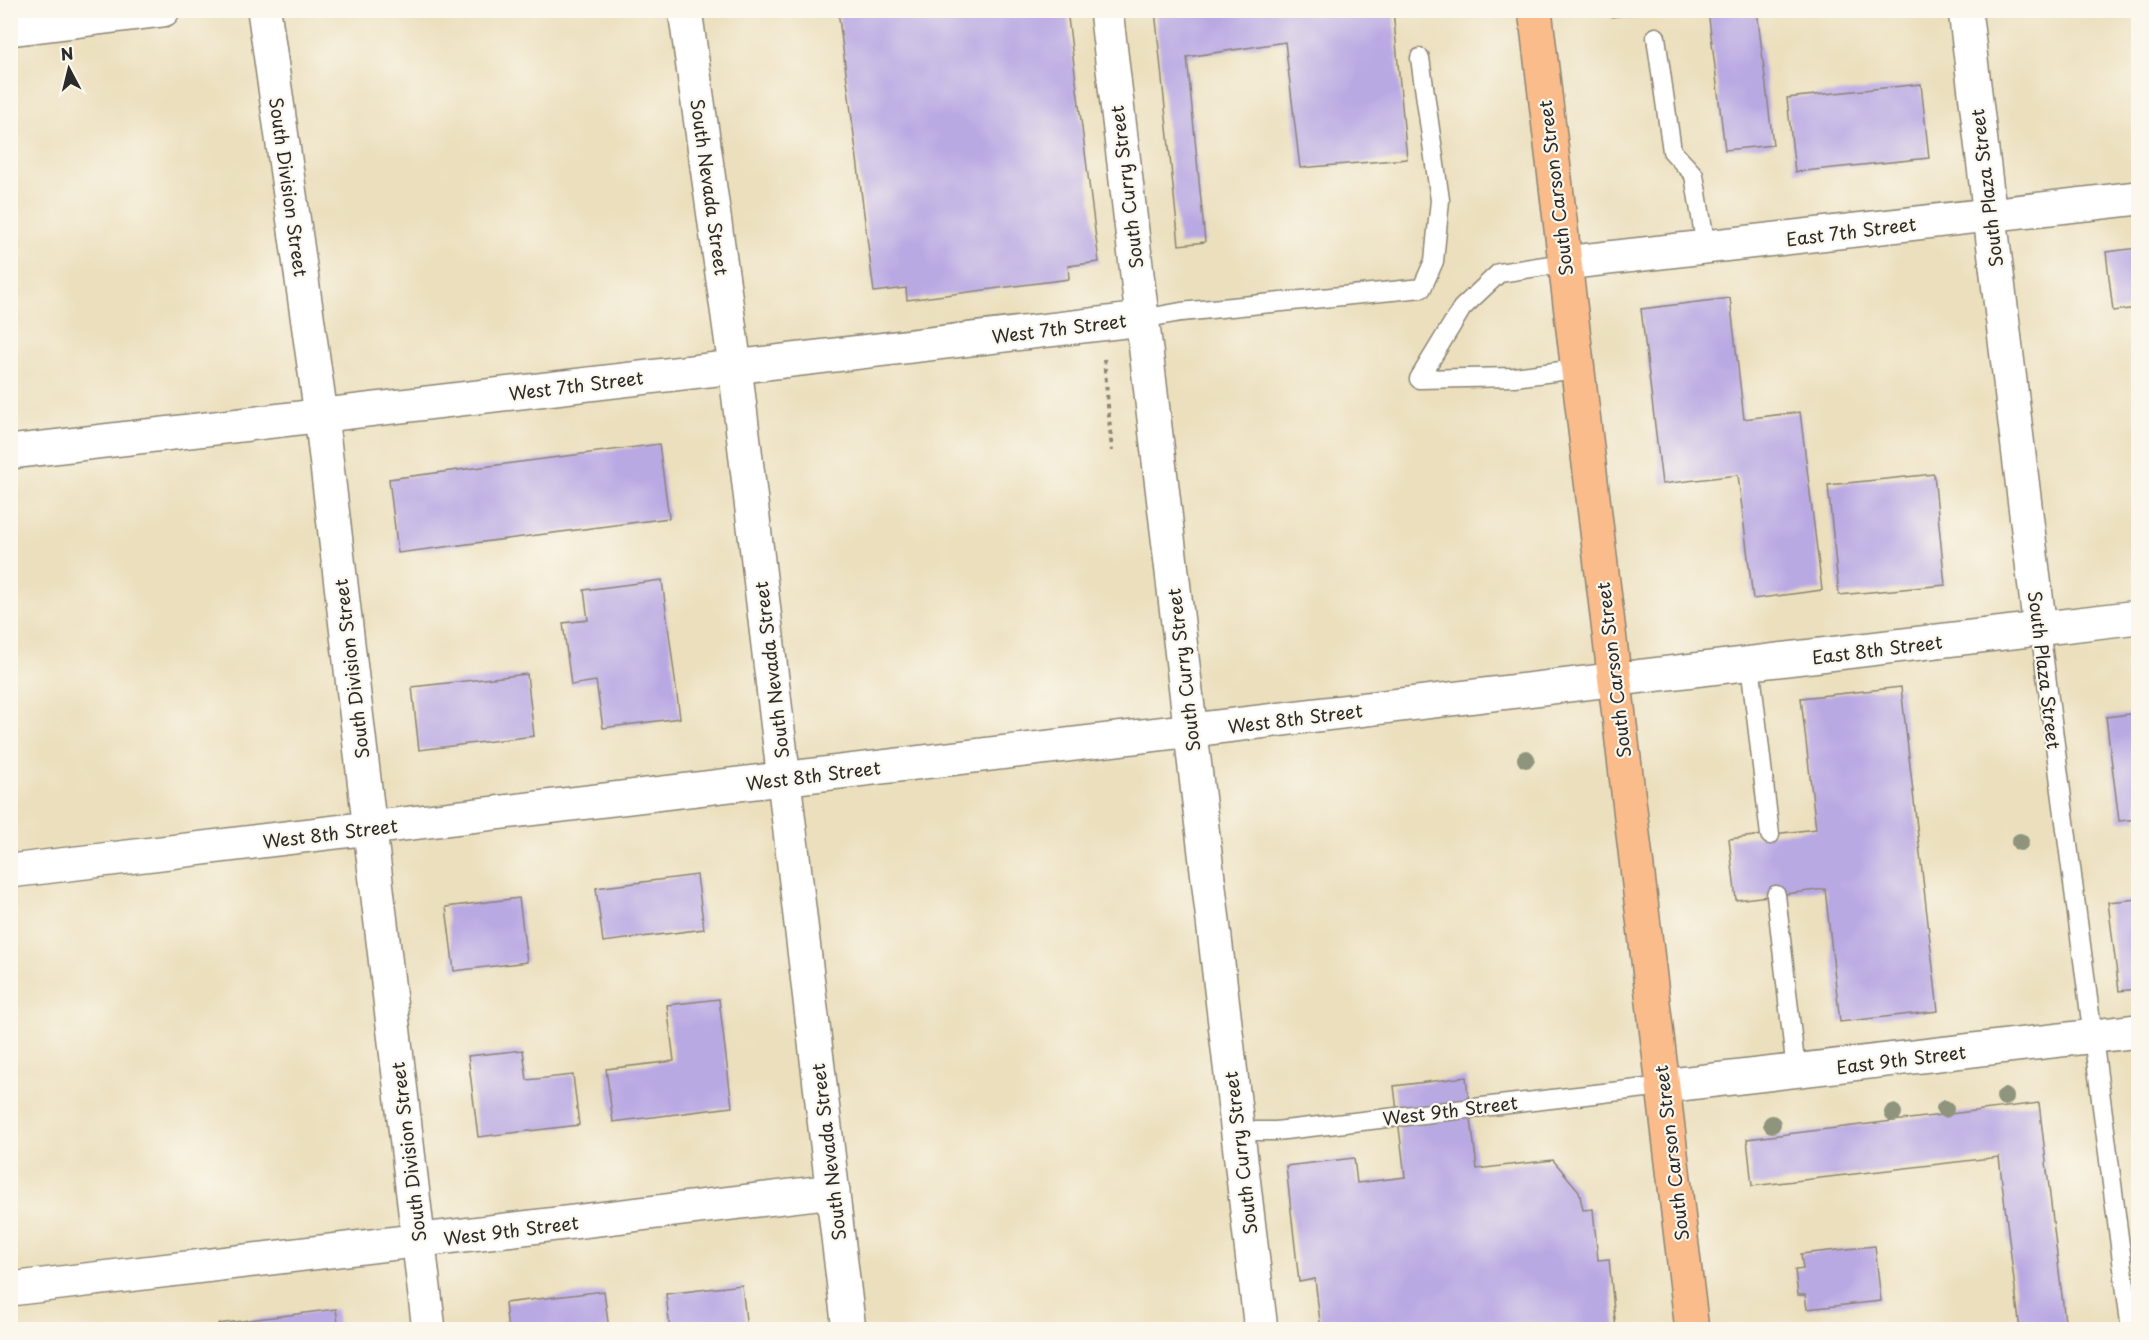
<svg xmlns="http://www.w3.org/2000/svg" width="2149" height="1340" font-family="'Playpen Sans',sans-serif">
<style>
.building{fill:#b9a9e3}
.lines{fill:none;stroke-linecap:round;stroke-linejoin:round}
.service-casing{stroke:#8b8574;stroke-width:21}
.minor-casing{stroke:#8b8574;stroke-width:36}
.tertiary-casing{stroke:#8b8574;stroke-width:36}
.primary-casing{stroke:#8b8574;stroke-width:36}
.path{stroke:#8b8574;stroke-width:4;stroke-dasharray:4.5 4.5;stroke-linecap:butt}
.service{stroke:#fff;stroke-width:18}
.minor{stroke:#fff;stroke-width:33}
.tertiary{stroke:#fff;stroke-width:33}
.primary{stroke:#fabc8b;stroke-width:33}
.tree{fill:#8f947c}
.labels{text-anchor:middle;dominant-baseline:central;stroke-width:4.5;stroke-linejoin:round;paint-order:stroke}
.street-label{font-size:18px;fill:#2b2b2b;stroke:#fbf7ec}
</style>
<rect width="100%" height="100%" fill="#fbf7ec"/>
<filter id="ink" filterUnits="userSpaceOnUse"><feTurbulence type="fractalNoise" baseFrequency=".0167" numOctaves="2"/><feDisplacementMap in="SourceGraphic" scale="12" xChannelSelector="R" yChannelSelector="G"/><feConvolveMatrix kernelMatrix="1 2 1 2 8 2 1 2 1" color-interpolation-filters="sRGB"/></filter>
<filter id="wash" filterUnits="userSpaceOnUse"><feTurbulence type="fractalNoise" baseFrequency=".008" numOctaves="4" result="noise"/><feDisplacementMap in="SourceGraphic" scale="24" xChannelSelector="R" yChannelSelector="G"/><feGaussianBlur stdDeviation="1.35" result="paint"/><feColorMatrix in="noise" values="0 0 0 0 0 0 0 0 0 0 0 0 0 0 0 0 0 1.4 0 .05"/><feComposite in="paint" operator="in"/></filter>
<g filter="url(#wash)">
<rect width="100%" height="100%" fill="#ebdfbd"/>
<g id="blocks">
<!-- building -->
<g class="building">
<path d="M838 10H1067L1099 262 1068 266 1069 279 907 300 906 288 874 292Z"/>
<path d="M1155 10H1393L1407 159 1300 168 1285 42 1187 57 1205 242 1179 245Z"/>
<path d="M1610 10H1649V12L1611 17Z"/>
<path d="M1708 10H1757L1773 145 1725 150Z"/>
<path d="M1921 84 1929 158 1795 172 1787 98Z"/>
<path d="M2138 248V308L2113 311 2106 252Z"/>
<path d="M1730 298 1744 419 1800 412 1822 590 1753 599 1738 475 1662 484 1641 309Z"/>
<path d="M659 444 669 518 398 553 389 479Z"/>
<path d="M1934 474 1945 585 1839 595 1828 485Z"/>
<path d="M662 580 680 718 603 728 596 681 571 685 563 623 588 620 584 590Z"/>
<path d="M527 674 534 736 419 750 412 687Z"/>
<path d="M1901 687 1938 1011 1840 1022 1825 889 1736 900 1729 839 1816 829 1801 698Z"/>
<path d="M2138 713V819L2119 821 2106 717Z"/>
<path d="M697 875 704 929 603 942 596 888Z"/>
<path d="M519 898 527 962 454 971 446 907Z"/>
<path d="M2138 899V989L2119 991 2108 902Z"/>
<path d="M719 999 732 1107 613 1122 606 1069 674 1061 667 1005Z"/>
<path d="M523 1050 527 1080 573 1075 579 1125 478 1137 468 1056Z"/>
<path d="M1466 1077 1477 1169 1553 1160 1579 1191 1583 1210 1593 1209 1598 1260 1609 1259 1616 1330H1321L1315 1279 1299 1282 1286 1166 1354 1158 1357 1183 1405 1177 1394 1086Z"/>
<path d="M2039 1103 2066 1330H2020L1999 1157 1752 1186 1747 1139Z"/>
<path d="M1875 1246 1881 1301 1807 1309 1805 1295H1798L1795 1270 1803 1269 1801 1254Z"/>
<path d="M742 1285 747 1330H670L666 1294Z"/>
<path d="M604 1291 609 1330H508L505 1303Z"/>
<path d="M336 1309 339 1330H219L218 1324Z"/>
</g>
</g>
</g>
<g filter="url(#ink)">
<use href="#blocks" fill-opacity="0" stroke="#8b8574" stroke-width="1.5"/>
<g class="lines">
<defs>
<g id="service">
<path d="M1656 37 1672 151 1694 175 1706 247"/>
<path d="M1564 263 1499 273 1462 308 1419 379 1514 377 1577 369"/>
<path d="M1142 319 1181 312 1422 288 1434 261 1440 200 1420 58"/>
<path d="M2040 629 2131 1330"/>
<path d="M1750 664 1770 835"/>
<path d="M1776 895 1796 1071"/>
<path d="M1237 1131H1276L1663 1086"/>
</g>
<g id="minor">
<path d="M264 10 321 415 429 1330"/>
<path d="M685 10 735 366 849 1330"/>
<path d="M1965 10 2040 629"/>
<path d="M10 29 163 10"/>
<path d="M1564 263 2138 198"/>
<path d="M10 452 1142 319"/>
<path d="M10 871 2138 617"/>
<path d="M1663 1086 2138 1031"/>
<path d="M10 1289 833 1191"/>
</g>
<path id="tertiary" d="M1106 10 1261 1330"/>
<path id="primary" d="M1535 10 1692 1330"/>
</defs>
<!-- service casing -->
<use href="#service" class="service-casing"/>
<!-- minor casing -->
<use href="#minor" class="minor-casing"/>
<!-- tertiary casing -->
<use href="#tertiary" class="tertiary-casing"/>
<!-- primary casing -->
<use href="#primary" class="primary-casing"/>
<!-- path -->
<path class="path" d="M1104 359 1112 451"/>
<!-- service -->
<use href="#service" class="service"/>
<!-- minor -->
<use href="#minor" class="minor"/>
<!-- tertiary -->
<use href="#tertiary" class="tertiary"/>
<!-- primary -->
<use href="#primary" class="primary"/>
</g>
<!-- trees -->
<g class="tree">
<circle cx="1526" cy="759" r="9"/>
<circle cx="2020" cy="842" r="9"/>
<circle cx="2005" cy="1097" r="9"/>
<circle cx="1945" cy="1109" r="9"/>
<circle cx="1893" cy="1113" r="9"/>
<circle cx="1772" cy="1124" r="9"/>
</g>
</g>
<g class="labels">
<!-- street labels -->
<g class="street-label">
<text transform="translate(289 187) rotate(82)">South Division Street</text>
<text transform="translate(710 187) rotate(82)">South Nevada Street</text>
<text transform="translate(1126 187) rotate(-97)">South Curry Street</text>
<text transform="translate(1555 188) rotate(-97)">South Carson Street</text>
<text transform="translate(1986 188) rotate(-97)">South Plaza Street</text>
<text transform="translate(1851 231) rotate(-7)">East 7th Street</text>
<text transform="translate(1059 328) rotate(-7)">West 7th Street</text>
<text transform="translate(576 385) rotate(-7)">West 7th Street</text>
<text transform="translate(1877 649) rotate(-7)">East 8th Street</text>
<text transform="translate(351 669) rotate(-97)">South Division Street</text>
<text transform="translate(771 670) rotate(-97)">South Nevada Street</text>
<text transform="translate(1183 670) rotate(-97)">South Curry Street</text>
<text transform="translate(1613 670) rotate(-97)">South Carson Street</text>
<text transform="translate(2045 670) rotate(83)">South Plaza Street</text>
<text transform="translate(1295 718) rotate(-7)">West 8th Street</text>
<text transform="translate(813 775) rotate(-7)">West 8th Street</text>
<text transform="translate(330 833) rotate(-7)">West 8th Street</text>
<text transform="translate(1901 1059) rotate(-7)">East 9th Street</text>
<text transform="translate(1450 1110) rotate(-7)">West 9th Street</text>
<text transform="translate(408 1152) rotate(-97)">South Division Street</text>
<text transform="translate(828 1152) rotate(-97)">South Nevada Street</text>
<text transform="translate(1240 1153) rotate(-97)">South Curry Street</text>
<text transform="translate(1671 1153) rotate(-97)">South Carson Street</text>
<text transform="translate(511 1230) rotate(-7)">West 9th Street</text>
</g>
</g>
<!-- margin -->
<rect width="2149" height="1340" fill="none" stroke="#fbf7ec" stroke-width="36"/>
<!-- north arrow -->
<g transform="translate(69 69) rotate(353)" stroke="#fbf7ec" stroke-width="4.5" paint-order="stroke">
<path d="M0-4.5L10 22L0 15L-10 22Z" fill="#2b2b2b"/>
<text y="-9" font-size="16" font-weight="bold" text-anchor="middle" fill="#2b2b2b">N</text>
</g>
</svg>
